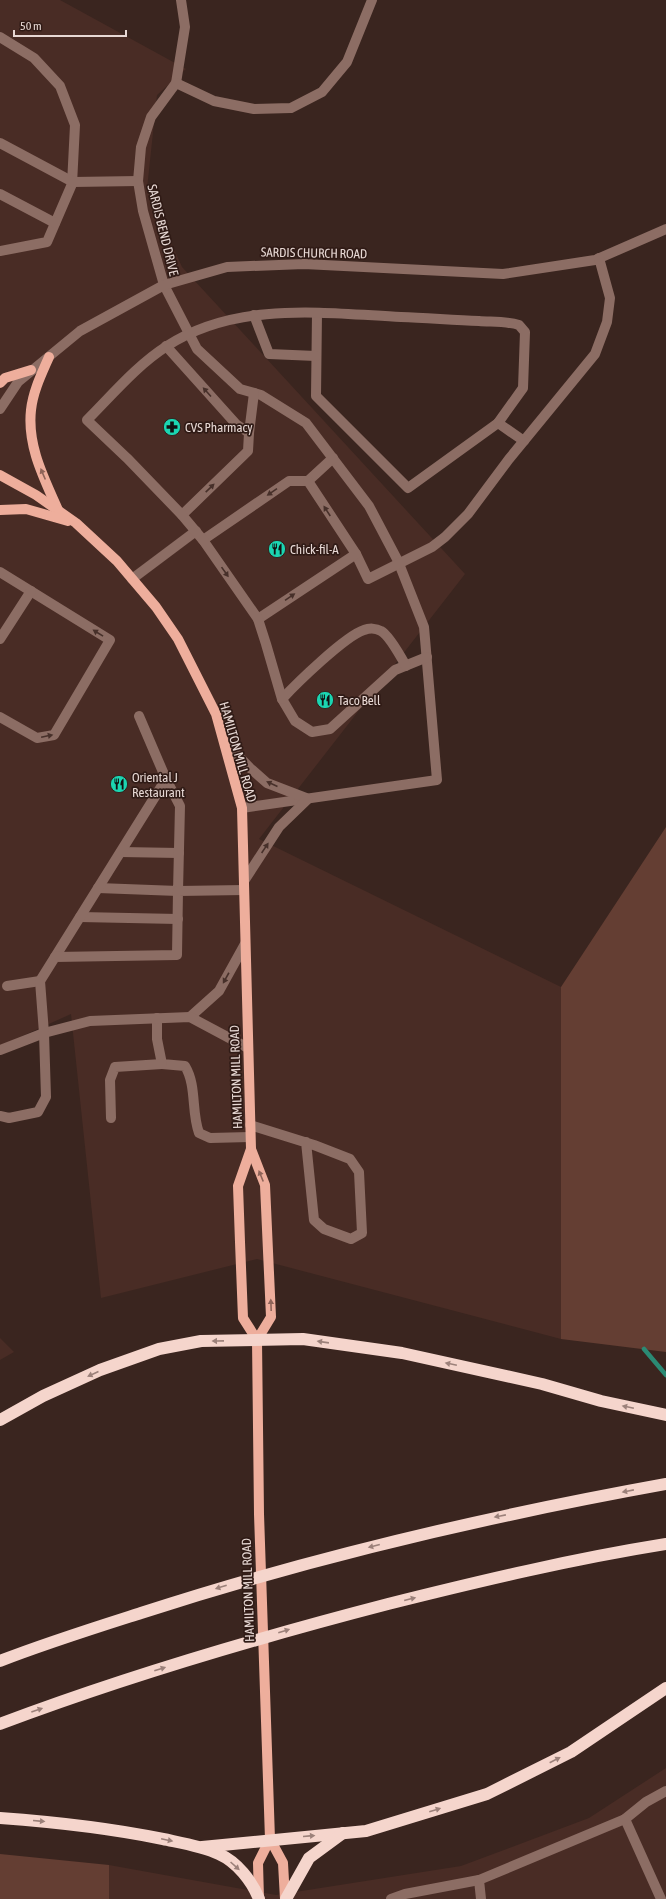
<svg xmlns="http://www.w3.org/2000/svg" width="666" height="1899" font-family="'Asap Condensed',sans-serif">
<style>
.built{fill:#492c25}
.green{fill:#643e33}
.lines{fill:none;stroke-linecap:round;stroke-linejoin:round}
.stream{stroke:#2b8a74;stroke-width:4.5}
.minor{stroke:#8c6d64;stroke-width:10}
.major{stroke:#eeae9c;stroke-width:10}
.highway{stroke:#f5d5cc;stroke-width:12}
.oneway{fill:#47302a}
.oneway2{fill:#8f6459}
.oneway3{fill:#9c817a}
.labels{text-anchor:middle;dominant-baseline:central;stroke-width:3.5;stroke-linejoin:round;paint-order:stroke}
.street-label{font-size:13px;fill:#e7d8d4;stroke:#301b16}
.poi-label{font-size:13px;fill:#e7d8d4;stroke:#301b16;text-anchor:start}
</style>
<rect width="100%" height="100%" fill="#3a251f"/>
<!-- built -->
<g class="built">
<path d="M0 0H60L186 69 157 95 147 189 182 267 465 574 259 839 561 987V1339L257 1259 101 1298 71 1014 0 1046Z"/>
<path d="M0 1338 14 1352 0 1360Z"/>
<path d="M666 1768V1899H109V1865L276 1895 461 1866 589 1818Z"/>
</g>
<!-- green -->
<g class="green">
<path d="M666 827V1352L561 1339V987Z"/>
<path d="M0 1854 109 1865V1899H0Z"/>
</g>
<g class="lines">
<!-- stream -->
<path class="stream" d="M644 1349 666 1375"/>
<!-- minor -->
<g class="minor">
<path d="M181 0 185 27 176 83 151 117 141 147 138 181 143 211 164 285 197 349 240 389 261 395 306 423 369 506 398 561 424 627 437 780 242 808"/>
<path d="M0 37 34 58 60 86 75 125 72 184 47 242 0 251"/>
<path d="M176 83 214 101 254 109 291 108 322 92 347 62 372 0"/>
<path d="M0 143 73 182 138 181"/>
<path d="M0 194 55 223"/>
<path d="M317 313 316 396 408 488 498 423"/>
<path d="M254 315 269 354 316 356"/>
<path d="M166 346 236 424 249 433 248 451 182 515"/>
<path d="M0 409 18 382 80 331 164 285 227 267 304 264 503 274 595 260 666 229"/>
<path d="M249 433 254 393"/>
<path d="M203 540 289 481H308L333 458"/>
<path d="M356 554 368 579 432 547 445 537 468 514 509 459 595 354 607 322 610 298 599 258"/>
<path d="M0 572 110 640 54 735 37 738 0 717"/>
<path d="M132 579 196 531"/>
<path d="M258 619 356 554 308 481"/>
<path d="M0 639 31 591"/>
<path d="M427 657 395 670 330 729 312 732 295 721 282 699 266 644 258 619 203 540 182 515 127 458 87 420C112 395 137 365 167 346 237 301 322 313 401 317 427 318 453 320 479 321 492 322 506 321 519 325L525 332 523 388 498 423 524 441"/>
<path d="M282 699C296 684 345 636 364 630 369 628 376 628 381 631 389 635 401 657 406 666"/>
<path d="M224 741 250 768 267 783 306 798"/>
<path d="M121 852 179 853"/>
<path d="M244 881 279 827 308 799"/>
<path d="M98 888 178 891 180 806 166 779"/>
<path d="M80 917 178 919"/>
<path d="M55 957 166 779 139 716"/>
<path d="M7 986 40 981"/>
<path d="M190 1017 219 991 245 944"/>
<path d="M157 1018V1039L162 1064 185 1066C197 1086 191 1111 199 1133L210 1138 250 1137"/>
<path d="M0 1050 44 1033 90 1021 190 1017 248 1048"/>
<path d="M0 1116 9 1118 38 1112 46 1097 44 1033 40 981 55 957 177 955 178 891 244 890"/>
<path d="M111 1118 110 1080 115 1067 162 1064"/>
<path d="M250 1125 314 1145 350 1159 359 1172 362 1233 351 1239 324 1229 314 1220 306 1142"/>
<path d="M625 1819 646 1802 666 1791"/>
<path d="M391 1899 405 1894 479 1880"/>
<path d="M481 1899 479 1880 625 1819 661 1899"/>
</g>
<!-- major -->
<g class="major">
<path d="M49 357C42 373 33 391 31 410 27 446 44 478 58 510"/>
<path d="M0 383 5 378 31 370"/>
<path d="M0 475 36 495 76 523 117 561 156 607 178 639 216 714 242 808 251 1149 238 1186 240 1242 243 1318 257 1340"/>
<path d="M0 510 26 509 68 521"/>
<path d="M251 1149 265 1185 271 1317 257 1340 259 1514 270 1839 283 1863 285 1899"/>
<path d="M259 1899 258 1863 270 1839"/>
</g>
<!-- highway -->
<g class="highway">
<path d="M0 1420 43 1396 100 1370 159 1349 201 1341 303 1339 402 1353 542 1384 601 1401 666 1415"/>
<path d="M0 1661C46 1643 94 1628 141 1613 313 1557 489 1516 666 1484"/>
<path d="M0 1724C127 1676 257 1638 388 1604 480 1581 572 1559 666 1544"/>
<path d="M0 1818C55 1822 109 1828 163 1839 182 1843 202 1846 219 1854 237 1862 252 1881 259 1899"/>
<path d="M202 1847 366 1831 487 1794 571 1752 666 1688"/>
<path d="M286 1899 309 1858 343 1833"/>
</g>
</g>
<!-- one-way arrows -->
<defs><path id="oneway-solid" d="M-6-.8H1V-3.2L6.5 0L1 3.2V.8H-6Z"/></defs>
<g class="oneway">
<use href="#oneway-solid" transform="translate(207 392) rotate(-132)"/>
<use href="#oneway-solid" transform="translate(210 488) rotate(-44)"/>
<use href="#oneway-solid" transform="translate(272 492) rotate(146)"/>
<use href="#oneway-solid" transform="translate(327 511) rotate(-123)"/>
<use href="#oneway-solid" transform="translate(225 572) rotate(55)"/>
<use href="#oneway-solid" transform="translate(290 597) rotate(-34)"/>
<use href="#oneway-solid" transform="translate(98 633) rotate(-148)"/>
<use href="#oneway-solid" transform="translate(47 736) rotate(-12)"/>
<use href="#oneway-solid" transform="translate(272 784) rotate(-156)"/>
<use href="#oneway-solid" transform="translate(265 848) rotate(-56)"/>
<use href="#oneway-solid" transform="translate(226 978) rotate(119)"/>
</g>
<g class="oneway2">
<use href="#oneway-solid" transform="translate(43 474) rotate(-113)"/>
<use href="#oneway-solid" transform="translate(261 1176) rotate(-112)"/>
<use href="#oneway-solid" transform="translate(271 1305) rotate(-92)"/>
</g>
<g class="oneway3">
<use href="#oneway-solid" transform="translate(218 1341) rotate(179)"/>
<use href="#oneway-solid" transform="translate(323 1342) rotate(-172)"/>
<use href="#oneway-solid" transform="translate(451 1364) rotate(-168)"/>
<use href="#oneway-solid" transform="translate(93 1374) rotate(156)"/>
<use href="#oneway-solid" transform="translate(628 1407) rotate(-168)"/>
<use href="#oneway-solid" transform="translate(628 1491) rotate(169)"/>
<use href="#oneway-solid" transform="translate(500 1516) rotate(169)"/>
<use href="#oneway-solid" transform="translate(374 1546) rotate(166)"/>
<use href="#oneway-solid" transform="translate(221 1587) rotate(162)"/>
<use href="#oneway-solid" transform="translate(410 1599) rotate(-14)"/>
<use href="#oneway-solid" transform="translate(284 1631) rotate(-17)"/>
<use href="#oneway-solid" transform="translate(160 1669) rotate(-18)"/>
<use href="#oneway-solid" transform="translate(37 1710) rotate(-19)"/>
<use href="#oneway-solid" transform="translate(555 1760) rotate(-27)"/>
<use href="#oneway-solid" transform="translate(435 1810) rotate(-17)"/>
<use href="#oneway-solid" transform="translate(39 1821) rotate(5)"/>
<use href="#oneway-solid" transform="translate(309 1836) rotate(-5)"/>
<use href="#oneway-solid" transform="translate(167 1840) rotate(12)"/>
<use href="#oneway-solid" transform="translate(235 1866) rotate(42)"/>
</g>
<!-- icons -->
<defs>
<symbol id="pharmacy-disc" viewBox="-11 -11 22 22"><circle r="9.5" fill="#1bd5b1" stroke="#301b16"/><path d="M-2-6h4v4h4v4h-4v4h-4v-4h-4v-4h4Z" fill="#111"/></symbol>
<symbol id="restaurant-disc" viewBox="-11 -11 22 22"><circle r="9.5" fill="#1bd5b1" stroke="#301b16"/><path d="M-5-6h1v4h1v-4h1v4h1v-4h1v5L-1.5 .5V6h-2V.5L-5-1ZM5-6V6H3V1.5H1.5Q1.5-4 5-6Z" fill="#111"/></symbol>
</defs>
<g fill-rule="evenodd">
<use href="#pharmacy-disc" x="162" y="417" width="20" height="20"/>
<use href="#restaurant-disc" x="267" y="539" width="20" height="20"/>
<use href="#restaurant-disc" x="315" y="690" width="20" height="20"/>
<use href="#restaurant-disc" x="109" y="774" width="20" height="20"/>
</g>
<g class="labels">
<!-- street labels -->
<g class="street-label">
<text transform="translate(163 230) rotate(76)">SARDIS BEND DRIVE</text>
<text transform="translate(314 253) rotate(1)">SARDIS CHURCH ROAD</text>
<text transform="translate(238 752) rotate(74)">HAMILTON MILL ROAD</text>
<text transform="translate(236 1077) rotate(-92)">HAMILTON MILL ROAD</text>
<text transform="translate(248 1590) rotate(-92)">HAMILTON MILL ROAD</text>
</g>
<!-- poi labels -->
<g class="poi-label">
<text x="185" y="427">CVS Pharmacy</text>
<text x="290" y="549">Chick-fil-A</text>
<text x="338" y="700">Taco Bell</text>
<text x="132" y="777">Oriental J<tspan x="132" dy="15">Restaurant</tspan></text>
</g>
</g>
<!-- scale -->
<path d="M14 30v6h112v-6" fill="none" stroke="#e7d8d4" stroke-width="2"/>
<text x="20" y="30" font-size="12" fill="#e7d8d4" stroke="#301b16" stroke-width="3" paint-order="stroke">50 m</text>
</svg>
